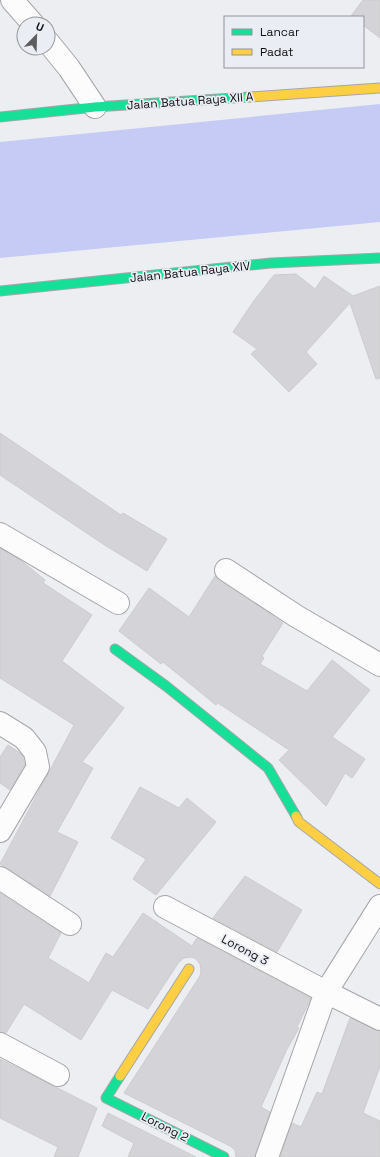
<svg xmlns="http://www.w3.org/2000/svg" width="380" height="1157" font-family="'Space Grotesk',sans-serif">
<style>
.water{fill:#c5cbf5}
.building{fill:#d4d4d8;stroke:#cccccf}
.lines{fill:none;stroke-linecap:round;stroke-linejoin:round}
.street-casing{stroke:#a5a6a9;stroke-width:24}
.fast-casing{stroke:#a5a6a9;stroke-width:11}
.slow-casing{stroke:#a5a6a9;stroke-width:11}
.street{stroke:#fcfcfd;stroke-width:22}
.fast{stroke:#16e098;stroke-width:9}
.slow{stroke:#ffcf43;stroke-width:9}
.labels{text-anchor:middle;dominant-baseline:central;stroke-width:3.5;stroke-linejoin:round;paint-order:stroke}
.street-label{font-size:12px;fill:#0f0f12;stroke:#ebedf4}
</style>
<rect width="100%" height="100%" fill="#edeef2"/>
<!-- water -->
<path class="water" d="M380 104V222L0 258V142Z"/>
<!-- building -->
<g class="building">
<path d="M363 0H380V38L363 25V17L351 16Z"/>
<path d="M296 274 315 289 324 276 353 296 380 286V378L376 379 350 303 306 352 317 364 289 392 251 354 257 349 233 332 253 302 274 275Z"/>
<path d="M0 433 121 515 123 513 167 539 147 571 103 544 0 475Z"/>
<path d="M0 548 19 559 45 580 43 583 92 615 62 661 124 708 82 762 93 768 57 832 78 842 50 896 0 864 74 725 0 678Z"/>
<path d="M215 576 283 623 262 656 264 658 260 664 307 691 332 660 370 690 332 737 365 759 352 778 345 773 326 806 279 760 289 750 218 703 216 705 163 662 161 664 119 631 149 588 189 617Z"/>
<path d="M8 745 20 753 23 757 25 765 10 790 0 783V757Z"/>
<path d="M140 787 179 808 187 798 216 822 156 895 133 879 146 859 111 838Z"/>
<path d="M245 876 302 910 277 952 213 918Z"/>
<path d="M0 893 61 933 48 958 89 983 106 953 113 957 143 913 192 946 197 938 311 998 297 1027 299 1028 287 1049 261 1107 270 1112 255 1157H236L235 1150 230 1146 124 1093 200 976 201 970 200 964 195 958 190 957 184 958 179 962 148 1009 112 990 81 1040 24 1004 6 1033 0 1032Z"/>
<path d="M350 1018 380 1031V1066L363 1113 380 1121V1157H280L292 1123 301 1127 317 1092 322 1094Z"/>
<path d="M0 1059 97 1108 78 1157H54L58 1147 0 1118Z"/>
<path d="M108 1113 196 1157H128L134 1143 102 1126Z"/>
</g>
<g class="lines">
<defs>
<g id="street">
<path d="M12 0 33 24"/>
<path d="M48 42 69 68 95 107"/>
<path d="M0 534 118 603"/>
<path d="M226 570 296 616 380 665"/>
<path d="M0 723 24 738 35 752 38 767 0 831"/>
<path d="M0 878 70 924"/>
<path d="M165 907 326 992 380 906"/>
<path d="M0 1044 58 1075"/>
<path d="M267 1157 326 992 380 1019"/>
</g>
<g id="fast">
<path d="M0 117 95 107 249 97"/>
<path d="M0 291 271 263 380 258"/>
<path d="M115 649 166 686 268 768 296 816"/>
<path d="M120 1076 106 1098 224 1157"/>
</g>
<g id="slow">
<path d="M249 97 380 88"/>
<path d="M296 816 299 822 380 884"/>
<path d="M120 1076 189 969"/>
</g>
</defs>
<!-- street casing -->
<use href="#street" class="street-casing"/>
<!-- fast casing -->
<use href="#fast" class="fast-casing"/>
<!-- slow casing -->
<use href="#slow" class="slow-casing"/>
<!-- street -->
<use href="#street" class="street"/>
<!-- fast -->
<use href="#fast" class="fast"/>
<!-- slow -->
<use href="#slow" class="slow"/>
</g>
<g class="labels">
<!-- street labels -->
<g class="street-label">
<text transform="translate(190 101) rotate(-4)">Jalan Batua Raya XII A</text>
<text transform="translate(190 272) rotate(-6)">Jalan Batua Raya XIV</text>
<text transform="translate(245 950) rotate(28)">Lorong 3</text>
<text transform="translate(165 1127) rotate(27)">Lorong 2</text>
</g>
</g>
<!-- legend -->
<rect x="224" y="16" width="140" height="52" fill="#ebedf4" stroke="#93949a"/>
<rect x="232" y="29" width="20" height="6" fill="#16e098" stroke="#93949a"/>
<text x="260" y="36" font-size="12" fill="#0f0f12">Lancar</text>
<rect x="232" y="49" width="20" height="6" fill="#ffcf43" stroke="#93949a"/>
<text x="260" y="56" font-size="12" fill="#0f0f12">Padat</text>
<!-- north arrow -->
<g transform="translate(36 36) rotate(23)"><circle r="19" fill="#ebedf4" stroke="#93949a"/>
<path d="M0-3L7 15L0 10L-7 15Z" fill="#5d5d60"/>
<text y="-6" font-size="11" font-weight="bold" text-anchor="middle" fill="#0f0f12">U</text>
</g>
</svg>
